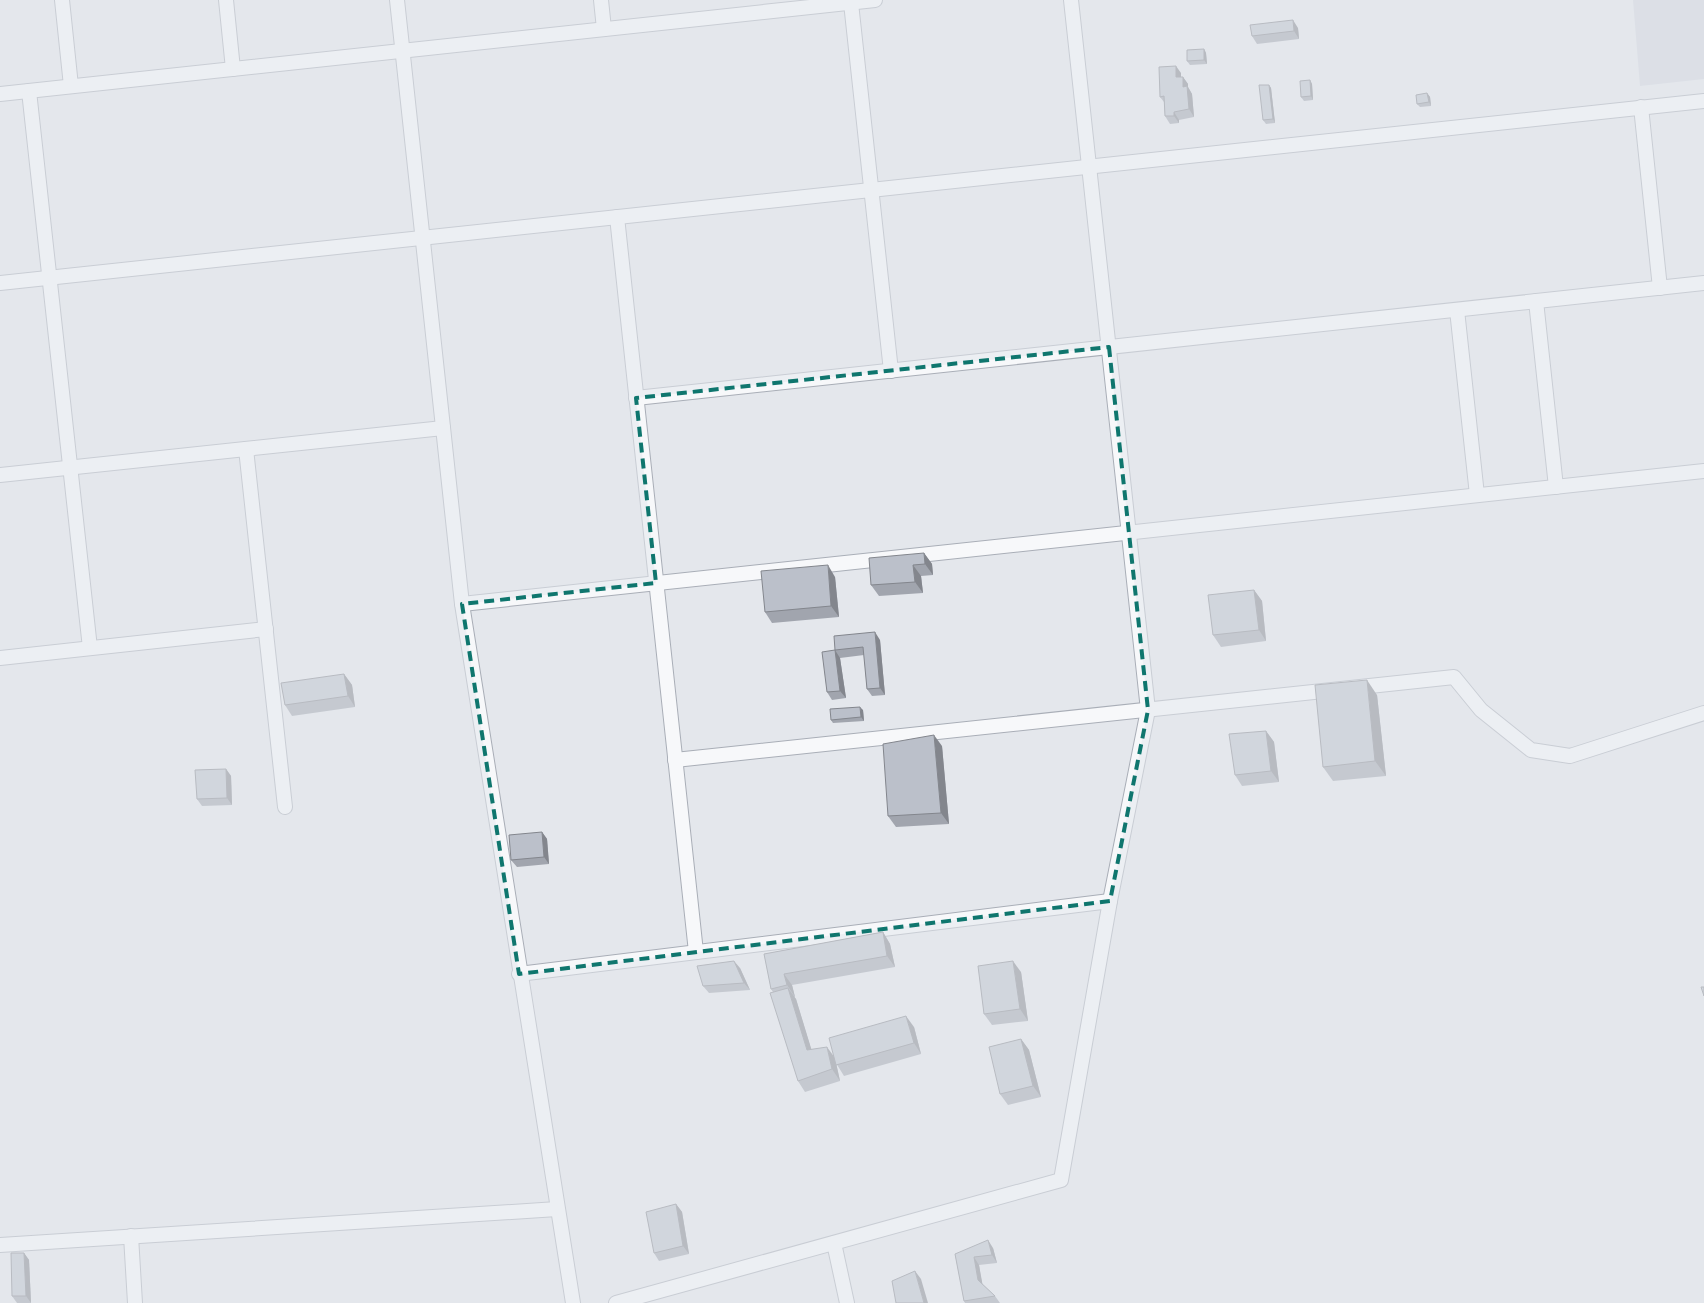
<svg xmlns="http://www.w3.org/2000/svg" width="1704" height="1303" font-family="Ubuntu,sans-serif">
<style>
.built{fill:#d2d6de}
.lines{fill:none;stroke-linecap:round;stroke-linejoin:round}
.street-casing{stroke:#a9aeb7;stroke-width:16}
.street{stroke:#f7f8fa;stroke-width:14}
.wall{fill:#a1a5ae}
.shaded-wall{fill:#83868d}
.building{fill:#bbc0ca;stroke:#83868d}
.marked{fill:none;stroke:#0f766e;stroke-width:4;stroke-dasharray:10 6;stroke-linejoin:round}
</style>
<rect width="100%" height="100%" fill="#e4e7ec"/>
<!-- built -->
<path class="built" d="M1633 0H1704V79L1640 86Z"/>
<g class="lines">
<defs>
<g id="street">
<path d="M62 0 71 86"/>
<path d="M226 0 233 69"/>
<path d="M397 0 462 604 573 1303"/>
<path d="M601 0 604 29"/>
<path d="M851 3 891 371"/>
<path d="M29 91 90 648"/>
<path d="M0 94 875 0"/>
<path d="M1641 107 1660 288"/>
<path d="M617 217 696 952"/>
<path d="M0 283 1704 101"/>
<path d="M1536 301 1556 487"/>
<path d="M1457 310 1477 495"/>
<path d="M636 398 1704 283"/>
<path d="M246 449 285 807"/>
<path d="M0 475 443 428"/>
<path d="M462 604 1704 471"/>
<path d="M0 658 266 629"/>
<path d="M675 760 1454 677 1481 710 1531 750 1570 756 1704 713"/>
<path d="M519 974 1110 901"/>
<path d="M131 1236 135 1303"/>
<path d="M834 1243 847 1303"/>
<path d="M0 1245 557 1209"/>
<path d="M616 1303 1061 1180 1110 901 1148 710 1071 0"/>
</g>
</defs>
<!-- street casing -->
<use href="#street" class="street-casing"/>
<!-- street -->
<use href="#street" class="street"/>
</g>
<!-- wall -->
<g class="wall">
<path d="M1298 28 1299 39 1257 44 1252 36Z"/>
<path d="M1204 49 1206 53 1207 64 1190 65 1187 61Z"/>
<path d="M1181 73V77H1183L1188 84V87L1192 94 1194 117 1179 120V123L1170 124 1165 116 1164 102 1160 97Z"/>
<path d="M1310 80 1312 84 1313 100 1304 101 1301 97Z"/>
<path d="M1269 85 1271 88 1275 123 1266 124 1263 120Z"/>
<path d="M1427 93 1430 97 1431 106 1420 107 1417 104Z"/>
<path d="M924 553 932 564 933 575 921 576 923 593 879 596 871 585Z"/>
<path d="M835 577 839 617 772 623 765 612Z"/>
<path d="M1254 590 1262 601 1266 641 1221 647 1213 635Z"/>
<path d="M880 640 885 695 872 696 867 689 864 655 840 658 846 698 832 700 827 692 835 650Z"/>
<path d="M344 674 352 685 355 707 292 716 285 705Z"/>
<path d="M1377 695 1386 776 1333 781 1323 767Z"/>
<path d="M863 710 864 721 833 723 831 720Z"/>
<path d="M1266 731 1274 742 1279 782 1242 786 1235 775Z"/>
<path d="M942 746 949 824 896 827 888 816Z"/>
<path d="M226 769 231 776 232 805 202 806 197 799Z"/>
<path d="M542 832 547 839 549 864 517 867 511 860Z"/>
<path d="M883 932 890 944 895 967 792 985 795 997H794L796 999 811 1049 834 1057 914 1027 921 1054 844 1076 836 1063 840 1081 805 1092 798 1081 773 992 771 989 764 954Z"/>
<path d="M740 968 750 990 709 993 703 986Z"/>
<path d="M1021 972 1028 1021 992 1025 984 1014Z"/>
<path d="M1021 1039 1029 1050 1041 1097 1008 1105 1000 1094Z"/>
<path d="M676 1204 682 1212 689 1254 659 1261 654 1253Z"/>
<path d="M993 1248 997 1263 979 1265 982 1284 995 1296 1000 1303H965L964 1301 955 1254Z"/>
<path d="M24 1253 29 1260 31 1303H17L12 1296Z"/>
</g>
<!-- shaded-wall -->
<g class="shaded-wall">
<path d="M1293 20 1298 28 1299 39 1294 31Z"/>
<path d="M1204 49 1206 53 1207 64 1204 60Z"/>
<path d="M1176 66 1181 73V84L1176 77Z"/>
<path d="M1183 77 1188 84V87L1192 94 1194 117 1189 109 1183 87Z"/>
<path d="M1310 80 1312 84 1313 100 1311 96Z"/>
<path d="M1269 85 1271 88 1275 123 1273 119Z"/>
<path d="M1427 93 1430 97 1431 106 1429 102Z"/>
<path d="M1174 112 1179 120V123L1174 116Z"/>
<path d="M924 553 932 564 933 575 925 564Z"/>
<path d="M828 565 835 577 839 617 831 606Z"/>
<path d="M913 565 921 576 923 593 915 582Z"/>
<path d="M1254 590 1262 601 1266 641 1259 630Z"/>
<path d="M875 632 880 640 885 695 880 688Z"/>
<path d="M835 650 840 658 846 698 840 691Z"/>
<path d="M344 674 352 685 355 707 348 696Z"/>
<path d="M1367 680 1377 695 1386 776 1375 761Z"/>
<path d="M860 707 863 710 864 721 861 717Z"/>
<path d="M1266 731 1274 742 1279 782 1271 771Z"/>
<path d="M934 735 942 746 949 824 941 813Z"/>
<path d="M226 769 231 776 232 805 227 798Z"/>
<path d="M542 832 547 839 549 864 544 857Z"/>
<path d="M883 932 890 944 895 967 887 956Z"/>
<path d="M734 961 740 968 750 990 744 983Z"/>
<path d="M1013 961 1021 972 1028 1021 1020 1009Z"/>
<path d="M784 974 792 985 795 997 787 985Z"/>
<path d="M788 988 796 999 815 1061 807 1050Z"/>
<path d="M906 1016 914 1027 921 1054 914 1043Z"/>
<path d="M1021 1039 1029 1050 1041 1097 1033 1086Z"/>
<path d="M827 1047 835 1058 840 1081 832 1069Z"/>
<path d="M676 1204 682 1212 689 1254 683 1246Z"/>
<path d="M988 1240 993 1248 997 1263 992 1255Z"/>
<path d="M24 1253 29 1260 31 1303 26 1296Z"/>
<path d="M974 1257 979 1265 983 1287 978 1280Z"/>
<path d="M915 1271 921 1279 928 1303H924Z"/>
</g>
<!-- building -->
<g class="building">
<path d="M1293 20 1294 31 1252 36 1250 25Z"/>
<path d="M1204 49V60L1187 61V50Z"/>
<path d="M1176 66V77H1183V87L1187 86 1189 109 1174 112V116H1165L1164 96 1160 97 1159 67Z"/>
<path d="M1310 80 1311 96 1301 97 1300 81Z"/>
<path d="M1259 85H1269L1273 119 1263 120Z"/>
<path d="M1427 93 1429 102 1417 104 1416 95Z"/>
<path d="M924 553 925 564 913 565 915 582 871 585 869 558Z"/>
<path d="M828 565 831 606 765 612 761 571Z"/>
<path d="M1254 590 1259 630 1213 635 1208 595Z"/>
<path d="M875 632 880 688 867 689 863 647 835 650 834 636Z"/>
<path d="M835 650 840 691 827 692 822 652Z"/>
<path d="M344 674 348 696 285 705 281 683Z"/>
<path d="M1367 680 1375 761 1323 767 1315 685Z"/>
<path d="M860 707 861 717 831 720 830 709Z"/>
<path d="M1266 731 1271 771 1235 775 1229 734Z"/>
<path d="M934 735 941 813 888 816 883 744Z"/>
<path d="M226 769 227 798 197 799 195 770Z"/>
<path d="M542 832 544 857 511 860 509 835Z"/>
<path d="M883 932 887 956 784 974 787 985 771 989 764 954Z"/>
<path d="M734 961 744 983 703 986 697 966Z"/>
<path d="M1013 961 1020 1009 984 1014 978 966Z"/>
<path d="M1701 987H1704V996Z"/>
<path d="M788 988 807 1050 827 1047 832 1069 798 1081 770 993Z"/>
<path d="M906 1016 914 1043 836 1065 829 1038Z"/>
<path d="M1021 1039 1033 1086 1000 1094 989 1047Z"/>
<path d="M676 1204 683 1246 654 1253 646 1212Z"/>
<path d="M988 1240 992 1255 974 1257 978 1280 995 1296 964 1301 955 1254Z"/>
<path d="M11 1253H24L26 1296H12Z"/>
<path d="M915 1271 924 1303H896L892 1281Z"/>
</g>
<!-- marked area -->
<path d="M0 0H1704V1303H0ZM1109 347 1148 710 1110 901 519 974 462 604 656 583 636 398Z" fill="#e4e7ec" fill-opacity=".55" fill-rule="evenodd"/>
<path class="marked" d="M1109 347 1148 710 1110 901 519 974 462 604 656 583 636 398Z"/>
</svg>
